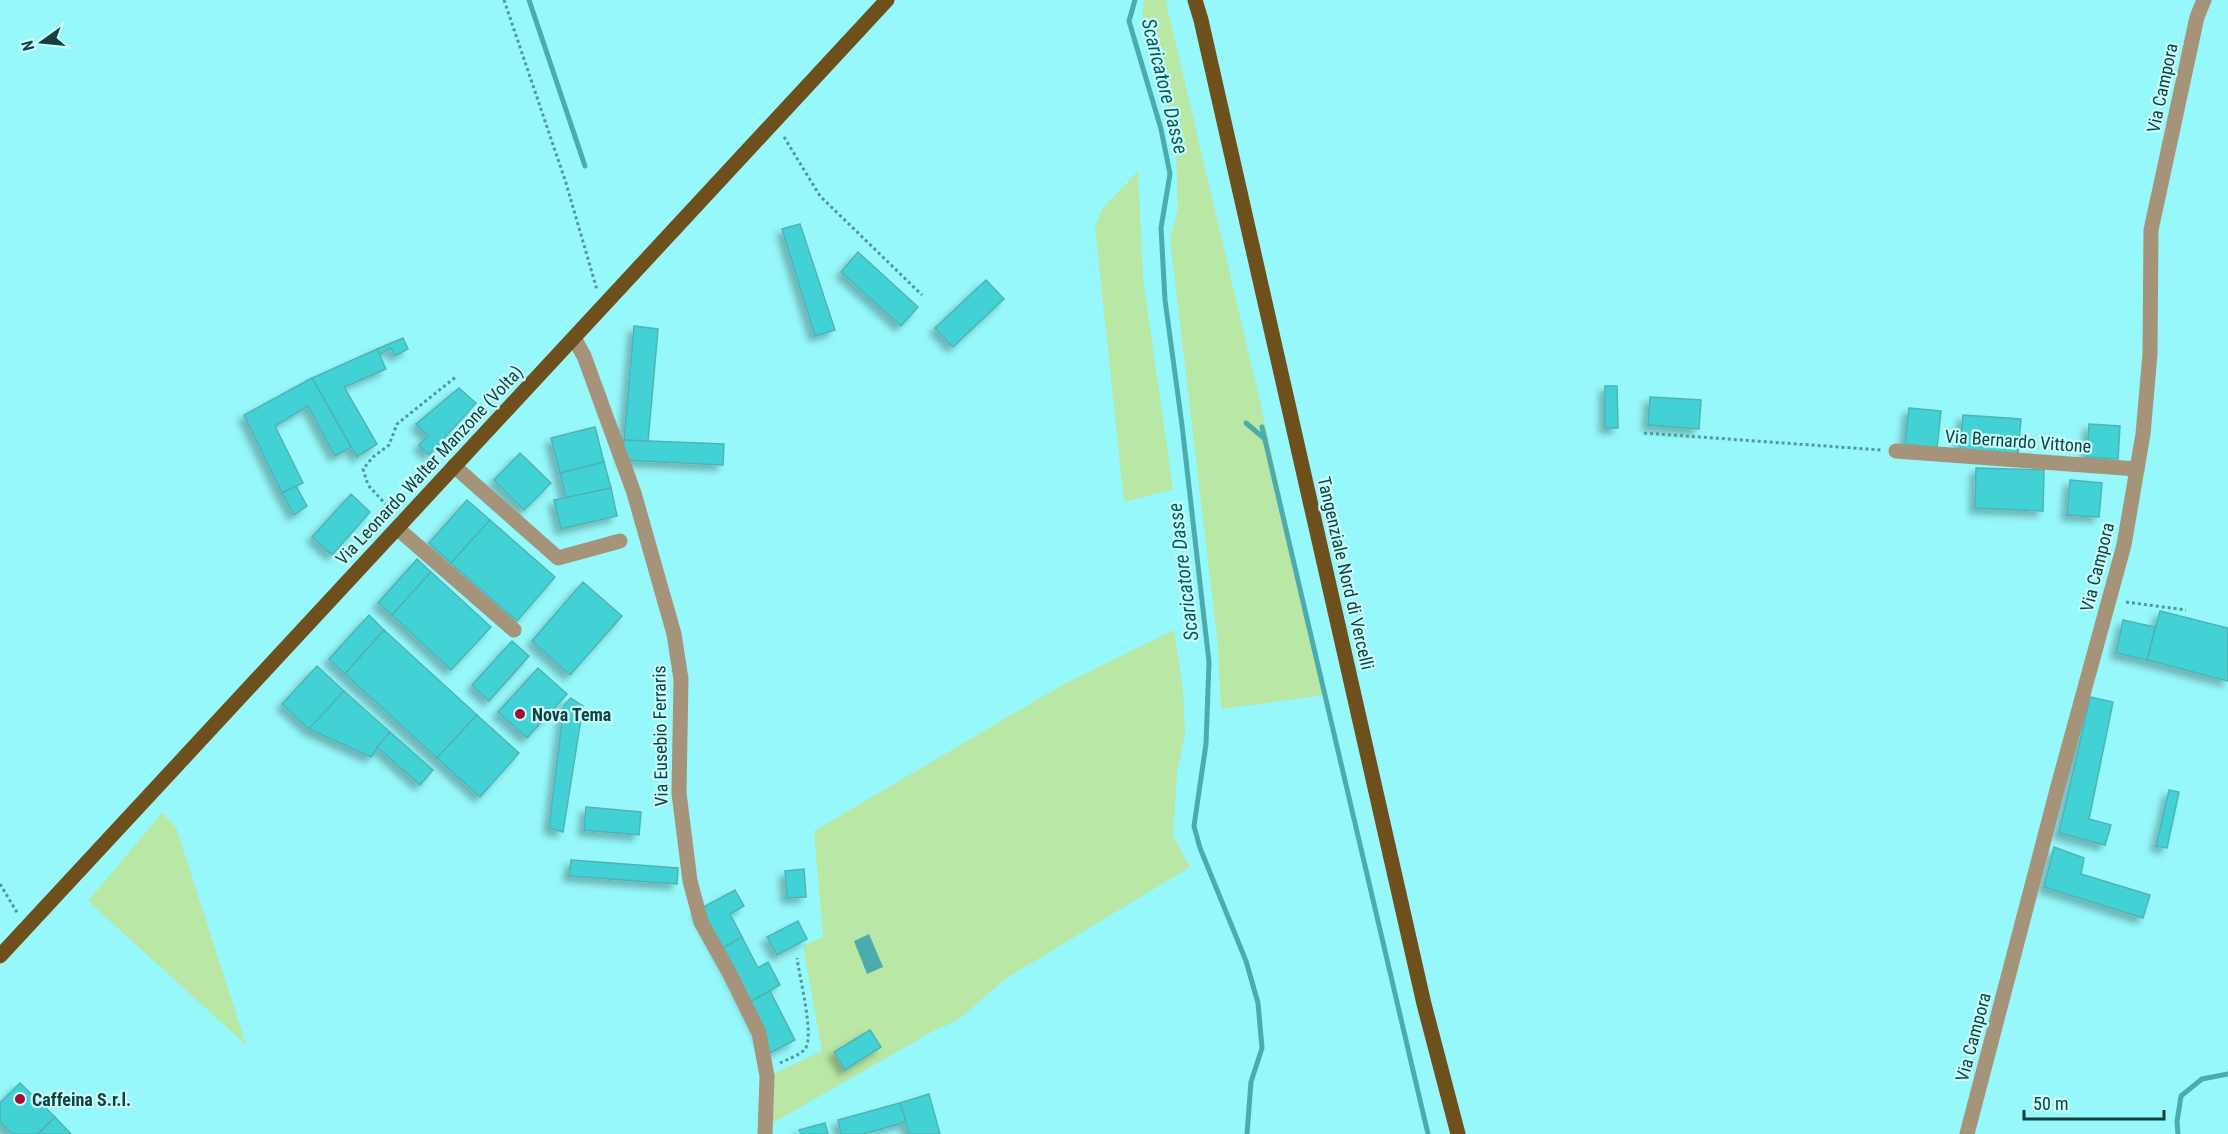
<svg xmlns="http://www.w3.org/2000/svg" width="2228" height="1134" font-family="'Roboto Condensed',sans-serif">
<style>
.green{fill:#b8e7a6}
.water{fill:#4cabad}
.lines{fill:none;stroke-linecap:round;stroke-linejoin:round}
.stream{stroke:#4cabad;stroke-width:5}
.building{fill:#42d2d5;stroke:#4fb3b5;stroke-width:1.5;filter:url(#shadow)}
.path{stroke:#539899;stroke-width:3;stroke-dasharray:3 3;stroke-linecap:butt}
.minor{stroke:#a5937a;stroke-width:15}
.major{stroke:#6e501c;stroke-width:15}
.poi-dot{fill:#a60b32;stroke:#c7fefe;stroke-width:2}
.labels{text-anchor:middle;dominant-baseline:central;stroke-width:4.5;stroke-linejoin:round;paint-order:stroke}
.street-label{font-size:18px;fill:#154040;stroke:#c7fefe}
.poi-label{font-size:18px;font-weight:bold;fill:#154040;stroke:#c7fefe;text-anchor:start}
.water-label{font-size:20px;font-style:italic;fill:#045b5c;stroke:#c7fefe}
</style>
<defs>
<filter id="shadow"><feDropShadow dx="-5.5" dy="5.5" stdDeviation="3" flood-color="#0004"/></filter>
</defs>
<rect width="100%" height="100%" fill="#96f8fa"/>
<!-- green -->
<g class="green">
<path d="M1144 0H1165L1166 2 1264 419 1325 695 1221 709 1218 646 1170 239 1178 209 1176 149 1160 68 1142 13Z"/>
<path d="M1138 171 1143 279 1173 489 1124 502 1095 227 1102 209Z"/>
<path d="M1174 630 1183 689 1185 734 1177 773 1173 836 1190 867 1005 979 958 1020 935 1030 771 1124 773 1074 822 1051 803 946 823 937 814 831 1064 684Z"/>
<path d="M162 813 176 827 246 1045 88 901Z"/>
</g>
<!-- water -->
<path class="water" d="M869 934 883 967 867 974 854 941Z"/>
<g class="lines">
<!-- stream -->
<g class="stream">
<path d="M529 0 585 166"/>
<path d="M1135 0 1129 21 1161 129 1170 174 1161 228 1165 300 1182 425 1209 662 1206 744 1194 826 1200 848 1246 961 1258 1003 1262 1048 1251 1082 1247 1134"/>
<path d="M1246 423 1265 439"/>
<path d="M1262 427 1428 1134"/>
<path d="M2178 1134 2177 1122 2181 1096 2202 1079 2228 1074"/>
</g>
</g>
<!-- building -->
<g class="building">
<path d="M800 224 835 330 815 336 782 229Z"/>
<path d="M858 252 918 307 901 326 841 272Z"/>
<path d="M986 280 1004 299 953 347 935 328Z"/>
<path d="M634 326 658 329 648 442 624 440Z"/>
<path d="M403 338 408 349 395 356 391 348 379 355 377 349Z"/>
<path d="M377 349 386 369 344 387 377 444 357 457 312 378Z"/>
<path d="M312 378 351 447 335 456 308 406 275 426 303 483 282 493 244 415Z"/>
<path d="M1605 386H1617L1618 428H1605Z"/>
<path d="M459 388 476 403 429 455 419 445 428 436 416 424Z"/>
<path d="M1650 397 1701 400 1699 429 1648 425Z"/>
<path d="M1909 408 1941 411 1937 448 1905 444Z"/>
<path d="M1963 415 2021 419 2018 454 1960 449Z"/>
<path d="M2089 424 2120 426 2118 459 2087 457Z"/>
<path d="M595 427 604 462 560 473 551 438Z"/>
<path d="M624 440 724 444 723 465 623 460Z"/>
<path d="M520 453 551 483 524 510 494 480Z"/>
<path d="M604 462 611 488 566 499 560 473Z"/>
<path d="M1976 468 2044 470 2043 511 1975 508Z"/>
<path d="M2070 480 2102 483 2099 517 2067 515Z"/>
<path d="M296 486 307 506 294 515 282 493Z"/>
<path d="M611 488 617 516 561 529 554 500Z"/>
<path d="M351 494 370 512 332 555 312 537Z"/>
<path d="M467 500 490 520 451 563 429 543Z"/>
<path d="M490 520 555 577 517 621 451 563Z"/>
<path d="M417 559 431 572 392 615 378 603Z"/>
<path d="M431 572 491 627 451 670 392 615Z"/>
<path d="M583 582 622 616 570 675 532 641Z"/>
<path d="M2160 611 2228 628V681L2147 660Z"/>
<path d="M369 615 384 630 345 674 329 659Z"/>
<path d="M2123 620 2155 627 2147 660 2116 653Z"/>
<path d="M384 630 477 715 437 758 345 674Z"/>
<path d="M512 641 529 656 489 701 472 685Z"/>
<path d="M317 666 344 691 309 729 282 704Z"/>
<path d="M538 668 567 694 527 738 498 712Z"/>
<path d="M344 691 390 732 371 757 309 729Z"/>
<path d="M2090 697 2113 702 2089 819 2111 825 2105 845 2059 833Z"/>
<path d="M571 698 583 706 563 832 549 828 564 705Z"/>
<path d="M477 715 519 753 480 797 437 758Z"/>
<path d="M390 732 433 770 420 785 377 747Z"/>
<path d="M2169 790 2179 792 2167 848 2156 846Z"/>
<path d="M586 807 641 812 639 835 584 830Z"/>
<path d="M2054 847 2084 858 2081 874 2150 895 2143 918 2044 887Z"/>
<path d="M571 860 678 868 677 884 569 876Z"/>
<path d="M804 869 806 897 787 898 785 871Z"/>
<path d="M735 890 744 906 730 914 742 937 719 950 698 910Z"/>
<path d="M798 921 807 939 777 955 767 937Z"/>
<path d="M742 937 758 968 768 962 780 985 746 1004 719 950Z"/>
<path d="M770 991 795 1040 770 1053 746 1004Z"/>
<path d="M870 1030 881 1047 845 1070 834 1052Z"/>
<path d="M20 1083 55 1117 38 1134H12L0 1122V1103Z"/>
<path d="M929 1094 940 1134H909L900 1103Z"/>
<path d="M900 1103 906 1122 863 1134H841L838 1120Z"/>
<path d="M55 1117 71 1134H38Z"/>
<path d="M825 1123 828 1134H801L799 1130Z"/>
</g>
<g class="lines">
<!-- path -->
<g class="path">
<path d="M504 0 566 183 597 290"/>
<path d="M784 137 820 196 922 295"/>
<path d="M1644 433 1881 450"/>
<path d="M391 510 368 485 363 469 373 457 389 445 397 424 457 376"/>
<path d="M2126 602 2186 610"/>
<path d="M0 884 18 914"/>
<path d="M780 1063C788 1059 800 1055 805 1049 815 1037 799 975 797 958"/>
</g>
<!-- minor -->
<g class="minor">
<path d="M574 338 584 356 634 493 674 634 681 679 679 793 690 881 701 922 730 974 759 1033 767 1076 765 1134"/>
<path d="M1896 451 2137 469"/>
<path d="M454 466 558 558 620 541"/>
<path d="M397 528 514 630"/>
<path d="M1967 1134 2058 786 2124 545 2143 434 2150 354 2151 230 2197 17 2204 0"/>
</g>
<!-- major -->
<g class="major">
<path d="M1195 0 1201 20 1424 1004 1458 1134"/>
<path d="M0 956 887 0"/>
</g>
</g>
<!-- markers -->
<g class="poi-dot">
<circle cx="520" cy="714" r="6"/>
<circle cx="20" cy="1099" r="6"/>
</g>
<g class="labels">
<!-- street labels -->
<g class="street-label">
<text transform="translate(2162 88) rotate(-78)">Via Campora</text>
<text transform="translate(2018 441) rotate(4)">Via Bernardo Vittone</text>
<text transform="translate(429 465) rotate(-47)">Via Leonardo Walter Manzone (Volta)</text>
<text transform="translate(2097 567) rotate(-76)">Via Campora</text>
<text transform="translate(1346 573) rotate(77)">Tangenziale Nord di Vercelli</text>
<text transform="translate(660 736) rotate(-91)">Via Eusebio Ferraris</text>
<text transform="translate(1973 1037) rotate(-75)">Via Campora</text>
</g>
<!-- poi labels -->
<g class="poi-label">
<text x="532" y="714">Nova Tema</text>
<text x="32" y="1099">Caffeina S.r.l.</text>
</g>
<!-- water labels -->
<g class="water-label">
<text transform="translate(1165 86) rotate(76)">Scaricatore Dasse</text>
<text transform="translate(1183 572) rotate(-97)">Scaricatore Dasse</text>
</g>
</g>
<!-- north arrow -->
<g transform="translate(42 42) rotate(255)" stroke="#c7fefe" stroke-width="4.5" paint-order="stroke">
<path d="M0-4.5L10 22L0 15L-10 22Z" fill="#154040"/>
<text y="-9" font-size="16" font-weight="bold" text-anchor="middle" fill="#154040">N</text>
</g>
<!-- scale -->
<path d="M2024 1110v9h140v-9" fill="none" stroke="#154040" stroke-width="3"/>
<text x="2033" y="1110" font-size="18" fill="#154040" stroke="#c7fefe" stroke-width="4.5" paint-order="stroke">50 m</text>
</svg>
